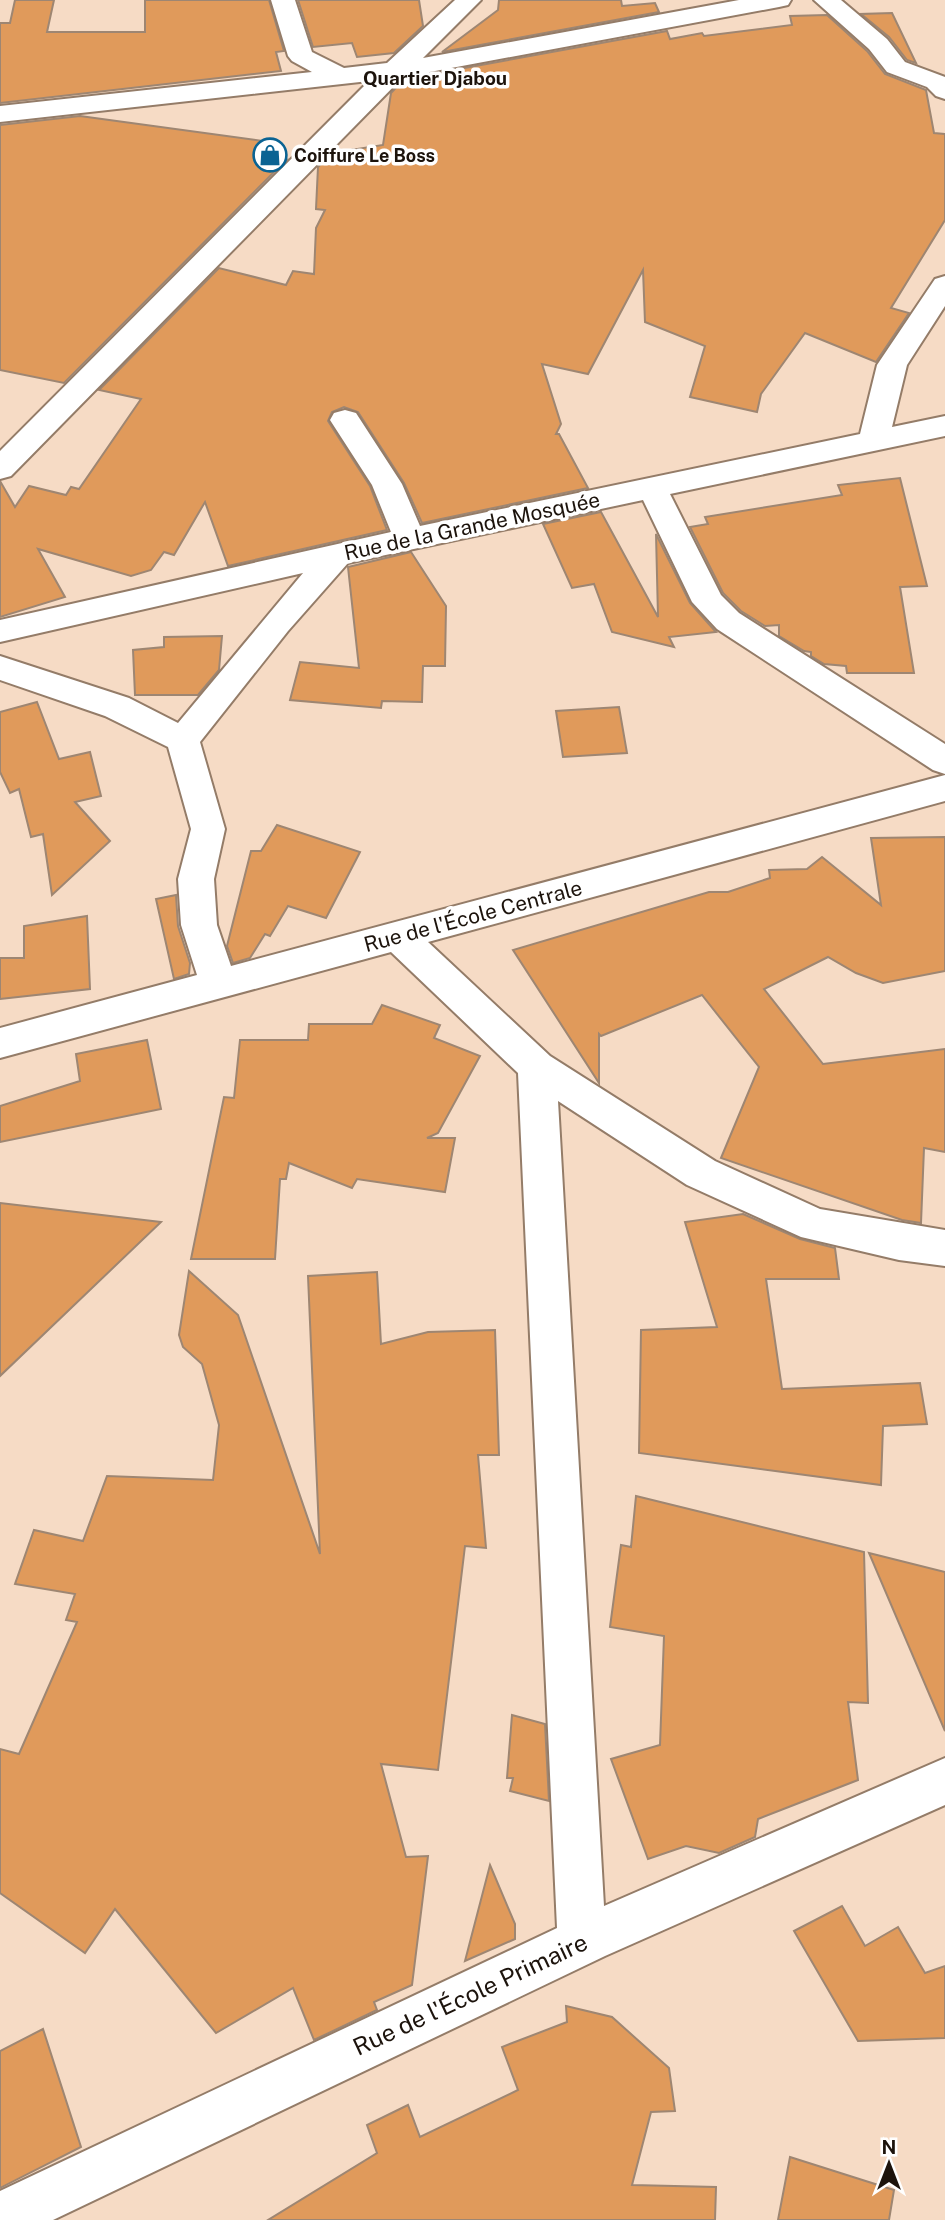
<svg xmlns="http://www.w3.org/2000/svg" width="945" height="2220" font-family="'Public Sans',sans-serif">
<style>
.building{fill:#e09a5b;stroke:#9e8672;stroke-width:2}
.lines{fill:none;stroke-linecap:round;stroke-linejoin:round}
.minor-casing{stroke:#947c68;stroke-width:4}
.minor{fill:#fff;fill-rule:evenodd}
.labels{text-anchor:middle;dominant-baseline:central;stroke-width:7;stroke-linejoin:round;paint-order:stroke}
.far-poi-label{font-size:18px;font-weight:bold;fill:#1c130c;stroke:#fff;text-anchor:start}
.far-neighbourhood-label{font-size:19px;font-weight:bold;fill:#1c130c;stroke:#fff}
.street-label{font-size:21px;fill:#1c130c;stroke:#fff}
.near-street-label{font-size:24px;fill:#1c130c;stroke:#fff}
</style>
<rect width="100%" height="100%" fill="#f6dbc5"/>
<!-- building -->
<g class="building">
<path d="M15 0H54L47 32H145V0H269L284 51 276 52 281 71 0 103V23H10Z"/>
<path d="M298 0H419L423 26 394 53 357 57 352 43 313 47Z"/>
<path d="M499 0H621L622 6 655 3 659 12 442 52 498 10Z"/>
<path d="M892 13 916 63 907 60 889 37 861 14Z"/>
<path d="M827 15 867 51 885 74 926 90 934 133 945 134V220L891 308 909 313 876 362 805 333 761 394 757 412 690 397 705 346 645 322 643 270 588 374 542 364 561 424 556 434H559L588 488 422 523 404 483 358 412 344 407 332 412 328 421 370 486 387 530 228 566 205 502 174 555 164 552 151 570 131 576 38 549 65 597 0 617V481L15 507 29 486 66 495 71 487 79 489 141 399 99 390 219 268 286 285 293 271 314 274 316 228 325 210 316 209 318 167 332 153 383 145 391 93 404 79 667 31 670 39 702 33 704 36 792 25 790 16Z"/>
<path d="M80 116 270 142 258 165 286 160 64 383 0 370V125Z"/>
<path d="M900 478 927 586 900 587 914 673H847L846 666 824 664 811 656V652L804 651 779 636V625L765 626 741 611 723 593 690 527 708 524 705 517 842 495 838 485Z"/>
<path d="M601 512 658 617 656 534 690 603 716 632 669 637 674 647 612 632 594 584 572 588 543 524Z"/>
<path d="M411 552 446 606 445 666H423L422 702 382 701 381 708 290 700 300 662 359 668 348 567Z"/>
<path d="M222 636 219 670 198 695H135L133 650 164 647V637Z"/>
<path d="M37 702 59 759 90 752 101 796 75 802 110 841 52 895 43 834 31 837 19 789 10 793 0 772V712Z"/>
<path d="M619 707 627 753 563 757 556 711Z"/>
<path d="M277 825 360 852 326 918 288 906 270 936 265 934 250 958 233 963 227 946 251 851H261Z"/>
<path d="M945 837V971L883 983 856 973 828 957 764 989 823 1064 945 1049V1152L924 1148 921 1223 902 1220 721 1158 759 1067 702 995 601 1036 599 1034V1083L513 950 709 892H728L770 878 769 870 807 869 822 857 881 905 871 838Z"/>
<path d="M176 895 178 926 190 963 189 974 174 979 156 899Z"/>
<path d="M87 916 90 989 0 999V958H24V926Z"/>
<path d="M382 1005 440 1025 434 1038 480 1056 438 1133 427 1138H455L445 1192 357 1179 352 1188 289 1163 286 1179H280L275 1259H191L224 1097 234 1098 240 1040H308L309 1024H372Z"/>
<path d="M147 1040 161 1109 0 1142V1106L80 1081 76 1054Z"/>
<path d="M0 1203 161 1222 0 1376Z"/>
<path d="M743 1214 800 1239 835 1248 839 1279H766L782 1389 920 1383 927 1424 883 1426 881 1485 639 1453 641 1330 717 1327 685 1222Z"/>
<path d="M189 1271 238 1315 320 1554 308 1276 377 1272 381 1344 428 1332 495 1330 499 1455H478L486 1548 465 1546 438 1770 381 1764 406 1857 428 1856 412 1985 374 2002 377 2010 314 2040 293 1988 216 2033 115 1909 85 1953 0 1893V1749L19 1754 77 1622 66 1620 75 1594 15 1584 34 1530 83 1541 107 1476 213 1480 219 1425 202 1364 183 1347 179 1335Z"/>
<path d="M636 1496 864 1552 868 1703 848 1702 858 1780 758 1819 755 1837 719 1853 686 1846 648 1859 611 1759 660 1745 664 1636 610 1627 621 1545 631 1547Z"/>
<path d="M869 1553 945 1572V1731Z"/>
<path d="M512 1715 545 1724 549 1801 510 1791 513 1778H507Z"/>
<path d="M490 1865 515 1924V1939L465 1961Z"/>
<path d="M842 1906 865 1946 898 1927 925 1973 945 1966V2038L858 2041 794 1931Z"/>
<path d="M566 2006 612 2017 669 2068 675 2111 651 2112 632 2185 716 2187 715 2220H268L377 2153 367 2125 408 2105 420 2137 518 2090 502 2047 567 2022Z"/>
<path d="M43 2029 81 2147 0 2188V2051Z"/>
<path d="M790 2157 894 2190 889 2220H778Z"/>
</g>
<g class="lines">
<defs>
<g id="minor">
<path d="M271 0H295L312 52 344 68 387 63 455 0H481L423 58 739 0H791L788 5 779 7 403 77 11 476 0 479V451L369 81 0 122V106L312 72 292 61 288 56Z"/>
<path d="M814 0H841L887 39 905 62 945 77V99L936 96 927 87 887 72 869 49Z"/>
<path d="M945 276V306L907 365 892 427 945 416V436L670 494 721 595 739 613 945 744V774L933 770 717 629 692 602 643 500 348 563 288 631 200 742 225 829 214 879 217 925 231 966 945 775V801L428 942 550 1056 715 1161 820 1209 945 1230V1266L899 1260 801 1237 687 1185 558 1101 604 1906 945 1758V1805L605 1956 53 2220H0V2191L557 1928 518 1073 391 952 0 1058V1028L197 975 181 925 178 879 191 829 168 747 105 716 0 680V656L129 698 178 723 303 573 0 642V620L391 532 372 485 330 420 334 413 345 410 356 413 402 484 420 526 860 434 877 365 935 279Z"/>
</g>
</defs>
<!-- minor casing -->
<use href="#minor" class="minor-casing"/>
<!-- minor -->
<use href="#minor" class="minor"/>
</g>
<!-- icons -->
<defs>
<symbol id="shop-ring" viewBox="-11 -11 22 22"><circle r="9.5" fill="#fff" stroke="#0a6393" stroke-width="1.5"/><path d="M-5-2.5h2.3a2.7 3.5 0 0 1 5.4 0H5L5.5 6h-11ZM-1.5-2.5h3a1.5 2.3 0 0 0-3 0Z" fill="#0a6393"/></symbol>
</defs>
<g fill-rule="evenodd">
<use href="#shop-ring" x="251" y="136" width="38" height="38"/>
</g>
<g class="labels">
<!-- far-poi labels -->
<g class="far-poi-label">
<text x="294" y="155">Coiffure Le Boss</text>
</g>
<!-- far-neighbourhood labels -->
<g class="far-neighbourhood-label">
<text x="435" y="78">Quartier Djabou</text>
</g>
<!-- street labels -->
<g class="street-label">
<text transform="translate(472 526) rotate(-12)">Rue de la Grande Mosquée</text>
<text transform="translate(473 916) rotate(-15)">Rue de l'École Centrale</text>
</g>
<!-- near-street labels -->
<g class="near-street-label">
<text transform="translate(470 1994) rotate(-25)">Rue de l'École Primaire</text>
</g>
</g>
<!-- north arrow -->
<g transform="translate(889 2164)" stroke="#ffffff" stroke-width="5" paint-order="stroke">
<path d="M0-5L12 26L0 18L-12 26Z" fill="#1c130c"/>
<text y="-10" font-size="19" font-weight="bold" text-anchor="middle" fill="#1c130c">N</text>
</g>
</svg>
